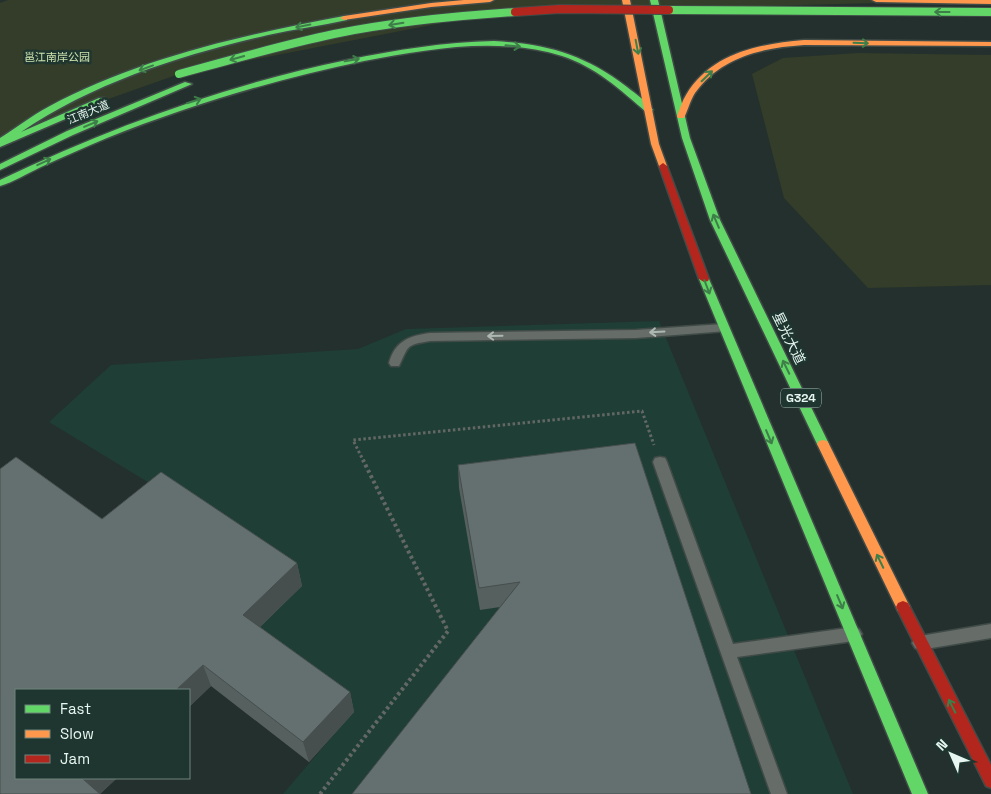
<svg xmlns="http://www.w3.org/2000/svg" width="991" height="794" font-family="'Space Grotesk','Noto Sans SC',sans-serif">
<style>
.built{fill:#1f3e35}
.green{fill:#343d29}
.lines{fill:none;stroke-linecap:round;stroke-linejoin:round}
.lane-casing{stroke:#404b48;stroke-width:3}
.fast-casing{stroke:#404b48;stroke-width:3}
.slow-casing{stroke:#404b48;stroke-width:3}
.jam-casing{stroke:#404b48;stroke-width:3}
.path-far1{stroke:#636866;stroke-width:3;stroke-dasharray:2.5 2.5;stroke-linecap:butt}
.path{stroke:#636866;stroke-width:4;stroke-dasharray:3 3;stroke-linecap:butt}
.lane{fill:#666c68;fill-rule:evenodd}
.fast{fill:#63d668;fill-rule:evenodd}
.slow{fill:#ff974d;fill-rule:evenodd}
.jam{fill:#b3261e;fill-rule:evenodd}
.fast-bridge-casing{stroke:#404b48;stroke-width:10;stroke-linecap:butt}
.jam-bridge-casing{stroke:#404b48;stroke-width:10;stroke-linecap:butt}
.fast-bridge{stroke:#63d668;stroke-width:8}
.jam-bridge{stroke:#b3261e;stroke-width:8}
.wall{fill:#56605f}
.shaded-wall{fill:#464e4e}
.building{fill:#64706f;stroke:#464e4e}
.oneway{stroke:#3d7e49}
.oneway2{stroke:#adb8b3}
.labels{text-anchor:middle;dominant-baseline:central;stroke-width:5;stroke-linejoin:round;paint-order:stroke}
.far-park-label{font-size:11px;fill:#d0e3ae;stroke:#1e362f}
.far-street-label{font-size:11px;fill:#e7f6f1;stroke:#1e362f}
.shield{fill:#1e362f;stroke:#abbcb7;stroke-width:1}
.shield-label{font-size:12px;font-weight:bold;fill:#e7f6f1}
.street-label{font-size:14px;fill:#e7f6f1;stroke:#1e362f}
</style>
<rect width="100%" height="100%" fill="#24302d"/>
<!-- built -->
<path class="built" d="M659 321 853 794H283L353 712 250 636 302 585 169 495 49 422 111 365 358 349 406 329Z"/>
<!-- green -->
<g class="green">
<path d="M8 0H991L493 13 179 74 66 114 0 144V3Z"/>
<path d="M858 53 991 55V285L868 288 784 198 752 74 783 58Z"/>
</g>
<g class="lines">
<defs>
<g id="lane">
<path d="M723 324 727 325 729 328 727 331 636 338 430 341C405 345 409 346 399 366H391L389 363C395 341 409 336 430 333L636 330Z"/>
<path d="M660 457 665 458 667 462 733 644 854 627 859 629 862 634 859 639 854 641 737 657 787 794H771L653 462 655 458Z"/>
<path d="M991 624V638L920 650 915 648 912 643 915 638 920 636Z"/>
</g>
<g id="fast">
<path d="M650 0H658L690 138 720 220 829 444 827 447H819L817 444 710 220 682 138Z"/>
<path d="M344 16H347V20C321 26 294 29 268 35 182 55 95 82 21 132L99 98H105V102L0 147V138C16 128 31 116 48 107 139 58 243 35 344 16Z"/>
<path d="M494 41C547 44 584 54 627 87 636 94 646 101 653 110L649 112H646C621 90 594 66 562 56 498 36 427 49 364 61 276 79 190 105 107 138 85 147 63 157 41 167 28 173 14 182 0 186V180C111 127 226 85 347 60 396 50 444 42 494 41Z"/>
<path d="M185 82 192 84 73 135 0 170V164L67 131Z"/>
<path d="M704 276 709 279 928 794H912L699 279Z"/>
</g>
<g id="slow">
<path d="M464 0H494L490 2 431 7 344 20 340 18 344 16 431 3Z"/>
<path d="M622 0H630L659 144 667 166 666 168H660L659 166 651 144Z"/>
<path d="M872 0H991V4L876 2Z"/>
<path d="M804 40 991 42V46L804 45C761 48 721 57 695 93 690 101 688 110 684 118H678L677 116C680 109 682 101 686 95 711 53 759 44 804 40Z"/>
<path d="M823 440 827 441 829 444 908 603 910 607 908 611 903 613 898 611 817 444 819 441Z"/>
</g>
<g id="jam">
<path d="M663 163 667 166 709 279 708 281 704 282 699 279 659 166Z"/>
<path d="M903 601 908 603 991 765V788L986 786 896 607 898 603Z"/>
</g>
</defs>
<!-- lane casing -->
<use href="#lane" class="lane-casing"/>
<!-- fast casing -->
<use href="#fast" class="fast-casing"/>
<!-- slow casing -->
<use href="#slow" class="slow-casing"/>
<!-- jam casing -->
<use href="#jam" class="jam-casing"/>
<!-- path-far1 -->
<path class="path-far1" d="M364 462 353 440 642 411 654 445"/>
<!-- path -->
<path class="path" d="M320 794 448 631 363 460"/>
<!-- lane -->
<use href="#lane" class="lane"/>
<!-- fast -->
<use href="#fast" class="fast"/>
<!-- slow -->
<use href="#slow" class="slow"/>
<!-- jam -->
<use href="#jam" class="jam"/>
<defs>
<g id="fast-bridge">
<path d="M669 10 991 12"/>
<path d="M179 74C230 60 282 45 334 34 393 22 454 16 515 12"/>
</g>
<path id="jam-bridge" d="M515 12 560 9 669 10"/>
</defs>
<!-- fast-bridge casing -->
<use href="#fast-bridge" class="fast-bridge-casing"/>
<!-- jam-bridge casing -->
<use href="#jam-bridge" class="jam-bridge-casing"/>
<!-- fast-bridge -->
<use href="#fast-bridge" class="fast-bridge"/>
<!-- jam-bridge -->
<use href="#jam-bridge" class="jam-bridge"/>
</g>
<!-- wall -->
<g class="wall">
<path d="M635 443 500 607 480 610 459 488 458 465Z"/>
<path d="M16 457 102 519 161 472 297 563 302 586 260 627 350 692 354 712 309 762 211 686 189 707V690H16V778H117L100 794H0V469Z"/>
</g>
<!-- shaded-wall -->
<g class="shaded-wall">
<path d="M297 563 302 586 250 636 243 615Z"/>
<path d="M203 665 211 686 189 707V690H176Z"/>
<path d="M350 692 354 712 309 762 303 742Z"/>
<path d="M84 778H117L100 794 83 779Z"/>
</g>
<!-- building -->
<g class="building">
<path d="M635 443 751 794H352L520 582 479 588 458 465Z"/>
<path d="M16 457 102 519 161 472 297 563 243 615 350 692 303 742 203 665 176 690H16V778H84L83 779 100 794H0V469Z"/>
</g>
<!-- one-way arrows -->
<defs><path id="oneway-shaft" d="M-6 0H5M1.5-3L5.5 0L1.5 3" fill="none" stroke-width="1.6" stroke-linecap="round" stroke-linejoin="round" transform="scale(1.25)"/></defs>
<g class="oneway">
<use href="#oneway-shaft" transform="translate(942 12) rotate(-180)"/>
<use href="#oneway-shaft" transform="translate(396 24) rotate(171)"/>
<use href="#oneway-shaft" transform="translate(303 26) rotate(169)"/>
<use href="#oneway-shaft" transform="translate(861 43) rotate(2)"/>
<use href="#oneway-shaft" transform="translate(513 46) rotate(5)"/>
<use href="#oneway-shaft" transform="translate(637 47) rotate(79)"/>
<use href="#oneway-shaft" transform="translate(237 58) rotate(164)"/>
<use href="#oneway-shaft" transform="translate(352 60) rotate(-10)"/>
<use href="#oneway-shaft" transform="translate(146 68) rotate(160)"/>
<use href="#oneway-shaft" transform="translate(707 76) rotate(-44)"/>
<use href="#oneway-shaft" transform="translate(194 101) rotate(-17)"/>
<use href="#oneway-shaft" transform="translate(91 124) rotate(-23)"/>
<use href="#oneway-shaft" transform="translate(44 162) rotate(-25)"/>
<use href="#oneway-shaft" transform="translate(716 221) rotate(-113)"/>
<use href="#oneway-shaft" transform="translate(707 287) rotate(69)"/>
<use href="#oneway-shaft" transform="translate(786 367) rotate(-116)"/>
<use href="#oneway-shaft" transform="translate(769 437) rotate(67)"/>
<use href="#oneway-shaft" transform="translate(880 561) rotate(-116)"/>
<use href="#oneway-shaft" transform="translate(840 602) rotate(67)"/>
<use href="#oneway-shaft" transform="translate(952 706) rotate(-117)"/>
</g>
<g class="oneway2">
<use href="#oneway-shaft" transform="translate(657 332) rotate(177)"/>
<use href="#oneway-shaft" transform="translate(495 336) rotate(179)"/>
</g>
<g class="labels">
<!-- far-park labels -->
<g class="far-park-label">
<text x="57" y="57">邕江南岸公园</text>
</g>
<!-- far-street labels -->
<g class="far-street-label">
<text transform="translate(88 112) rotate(-23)">江南大道</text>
</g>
<!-- shield labels -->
<rect class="shield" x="781" y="388.5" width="40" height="19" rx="4"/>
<g class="shield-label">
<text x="801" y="398">G324</text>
</g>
<!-- street labels -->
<g class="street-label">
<text transform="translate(789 338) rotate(64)">星光大道</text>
</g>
</g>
<!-- legend -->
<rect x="15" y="689" width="175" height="90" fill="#1e362f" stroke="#6e837d"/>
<rect x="25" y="705" width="25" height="8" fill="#63d668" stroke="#6e837d"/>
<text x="60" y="714" font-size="15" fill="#e7f6f1">Fast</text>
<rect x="25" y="730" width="25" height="8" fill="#ff974d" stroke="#6e837d"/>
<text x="60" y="739" font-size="15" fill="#e7f6f1">Slow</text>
<rect x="25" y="755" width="25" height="8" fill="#b3261e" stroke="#6e837d"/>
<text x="60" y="764" font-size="15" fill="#e7f6f1">Jam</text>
<!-- north arrow -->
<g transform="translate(951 754) rotate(315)" stroke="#1e362f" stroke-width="4" paint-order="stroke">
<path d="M0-4L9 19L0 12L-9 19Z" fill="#e7f6f1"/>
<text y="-8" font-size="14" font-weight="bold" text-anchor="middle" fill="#e7f6f1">N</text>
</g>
</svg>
